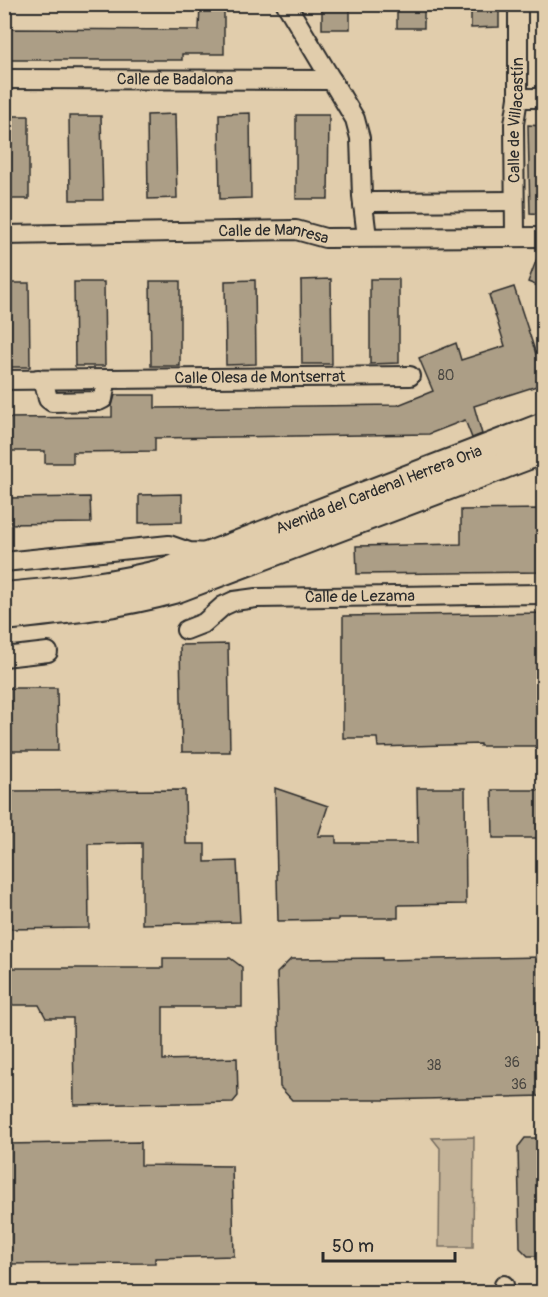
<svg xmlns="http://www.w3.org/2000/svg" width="548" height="1297" font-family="Pangolin,sans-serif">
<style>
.garden{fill:#c3b297;stroke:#776e61;stroke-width:1.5}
.building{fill:#ac9e86;stroke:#2b2b2b;stroke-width:1.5}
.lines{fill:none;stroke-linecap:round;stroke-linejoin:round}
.street-casing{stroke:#2b2b2b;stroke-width:22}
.secondary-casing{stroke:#2b2b2b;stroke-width:30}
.street{stroke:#e1cdac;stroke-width:18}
.secondary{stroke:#e1cdac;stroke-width:26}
.labels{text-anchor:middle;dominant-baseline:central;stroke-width:4.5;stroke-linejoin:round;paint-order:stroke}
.number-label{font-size:14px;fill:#4b4842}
.street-label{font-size:16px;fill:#2b2b2b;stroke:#e1cdac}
</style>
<rect width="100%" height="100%" fill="#e1cdac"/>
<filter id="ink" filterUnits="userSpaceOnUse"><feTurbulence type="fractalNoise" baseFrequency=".0167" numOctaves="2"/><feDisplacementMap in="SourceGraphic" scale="12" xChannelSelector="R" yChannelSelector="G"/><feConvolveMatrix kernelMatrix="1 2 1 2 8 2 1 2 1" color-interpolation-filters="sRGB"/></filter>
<g filter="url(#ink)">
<!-- garden -->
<path class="garden" d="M474 1137 473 1247H439L440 1148 432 1138Z"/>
<!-- building -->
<g class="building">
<path d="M200 4H224V54H182V60H4V29L199 30Z"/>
<rect x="322" y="4" width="28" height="25"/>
<rect x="397" y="4" width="27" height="24"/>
<path d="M471 4H499V27L471 28Z"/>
<path d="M250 113 251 198 220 199 219 114Z"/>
<path d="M175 114 177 198 148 199 147 115Z"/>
<path d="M296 115H329L328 199H296Z"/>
<rect x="4" y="116" width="25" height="83"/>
<path d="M69 116H101L103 200H70Z"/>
<path d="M528 125 543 126V214L530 213Z"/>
<path d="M541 248H543V288L528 282Z"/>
<path d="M331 279 332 364H302L301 280Z"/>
<path d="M370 279H399V363L370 364Z"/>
<path d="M255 280 256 364 226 365 225 281Z"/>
<path d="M150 281H180V366H151Z"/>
<path d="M74 282H104L105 366H75Z"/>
<path d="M4 283H29L30 367H4Z"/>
<path d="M514 287 538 360 543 358V384L474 406 482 434 472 438 465 420 429 434 155 438V451L73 452V463H45V451H4V418L112 417V406L115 395H155V408L398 405 433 391 419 358 456 343 461 360 505 346 489 295Z"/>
<path d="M182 494V522L139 523V495Z"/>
<path d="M90 497 91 523 4 524V498Z"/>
<path d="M543 509V572L357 574 356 546 461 544V510Z"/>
<path d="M543 613V746H480V744L378 747 377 738H343V616Z"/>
<path d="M228 644 230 752H182L180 645Z"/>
<path d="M4 688H57L58 751H4Z"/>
<path d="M275 788 328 806 318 836H336V843H418L417 788H465L466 904 398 905V918H338V920L278 921Z"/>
<path d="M185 790 186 844H205V862L237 861 240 922 142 924V843L88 844 89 928 4 929V791Z"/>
<path d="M492 790H543V838H493Z"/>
<path d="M543 957V1096L383 1100H292L280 1087 277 973 291 959 382 958V960Z"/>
<path d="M163 958H230L242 967V1007H163V1060L237 1058 238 1096 233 1102 74 1105 73 1018H46L39 1005H4V968H163Z"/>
<path d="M525 1138H543V1256H528L520 1248 518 1147Z"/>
<path d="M141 1142V1165L232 1166 234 1256 155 1258V1263L4 1264V1144Z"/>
</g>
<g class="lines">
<defs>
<g id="street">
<path d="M286 4 355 119 360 138 362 196 367 237"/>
<path id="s1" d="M4 79 332 80"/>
<path d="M518 98H544"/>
<path d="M363 205 373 202 514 201"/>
<path id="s2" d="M4 235 296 230 325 238 544 237"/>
<path id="s3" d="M515 236 514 124 518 98V4"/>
<path d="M38 379 44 382 48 399 52 402 99 401 103 399 106 382 111 379"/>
<path id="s4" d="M4 380 410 376"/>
<path d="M4 562 169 545 189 552 211 553"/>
<path id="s5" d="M186 630 204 623 223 606 234 601 256 598 544 594"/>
<path d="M4 657 48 652"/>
<path d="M504 1285V1292"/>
</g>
<g id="secondary">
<path id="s6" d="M4 596C60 591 114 586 168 571L544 426"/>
<path d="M4 617C63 611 120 605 177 589L544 450"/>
</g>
</defs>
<!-- street casing -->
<use href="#street" class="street-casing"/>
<!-- secondary casing -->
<use href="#secondary" class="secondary-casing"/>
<!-- street -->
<use href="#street" class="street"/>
<!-- secondary -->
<use href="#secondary" class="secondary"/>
</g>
</g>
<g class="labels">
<!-- number labels -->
<g class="number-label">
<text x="446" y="375">80</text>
<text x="512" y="1062">36</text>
<text x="434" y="1065">38</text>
<text x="519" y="1084">36</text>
</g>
<!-- street labels -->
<g class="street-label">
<text stroke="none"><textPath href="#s1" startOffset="171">Calle de Badalona</textPath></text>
<text stroke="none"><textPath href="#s3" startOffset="116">Calle de Villacastín</textPath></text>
<text stroke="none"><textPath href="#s2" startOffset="270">Calle de Manresa</textPath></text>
<text stroke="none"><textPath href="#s4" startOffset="256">Calle Olesa de Montserrat</textPath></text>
<text stroke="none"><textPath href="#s6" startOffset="392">Avenida del Cardenal Herrera Oria</textPath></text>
<text stroke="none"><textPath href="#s5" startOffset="183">Calle de Lezama</textPath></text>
</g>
</g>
<!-- margin -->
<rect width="548" height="1297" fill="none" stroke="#e1cdac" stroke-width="24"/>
<rect x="12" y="12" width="524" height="1273" fill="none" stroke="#2b2b2b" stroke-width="2" filter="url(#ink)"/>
<!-- scale -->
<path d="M323 1252v9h132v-9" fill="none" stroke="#2b2b2b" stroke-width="3"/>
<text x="332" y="1252" font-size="18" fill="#2b2b2b" stroke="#e1cdac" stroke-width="4.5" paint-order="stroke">50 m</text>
</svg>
